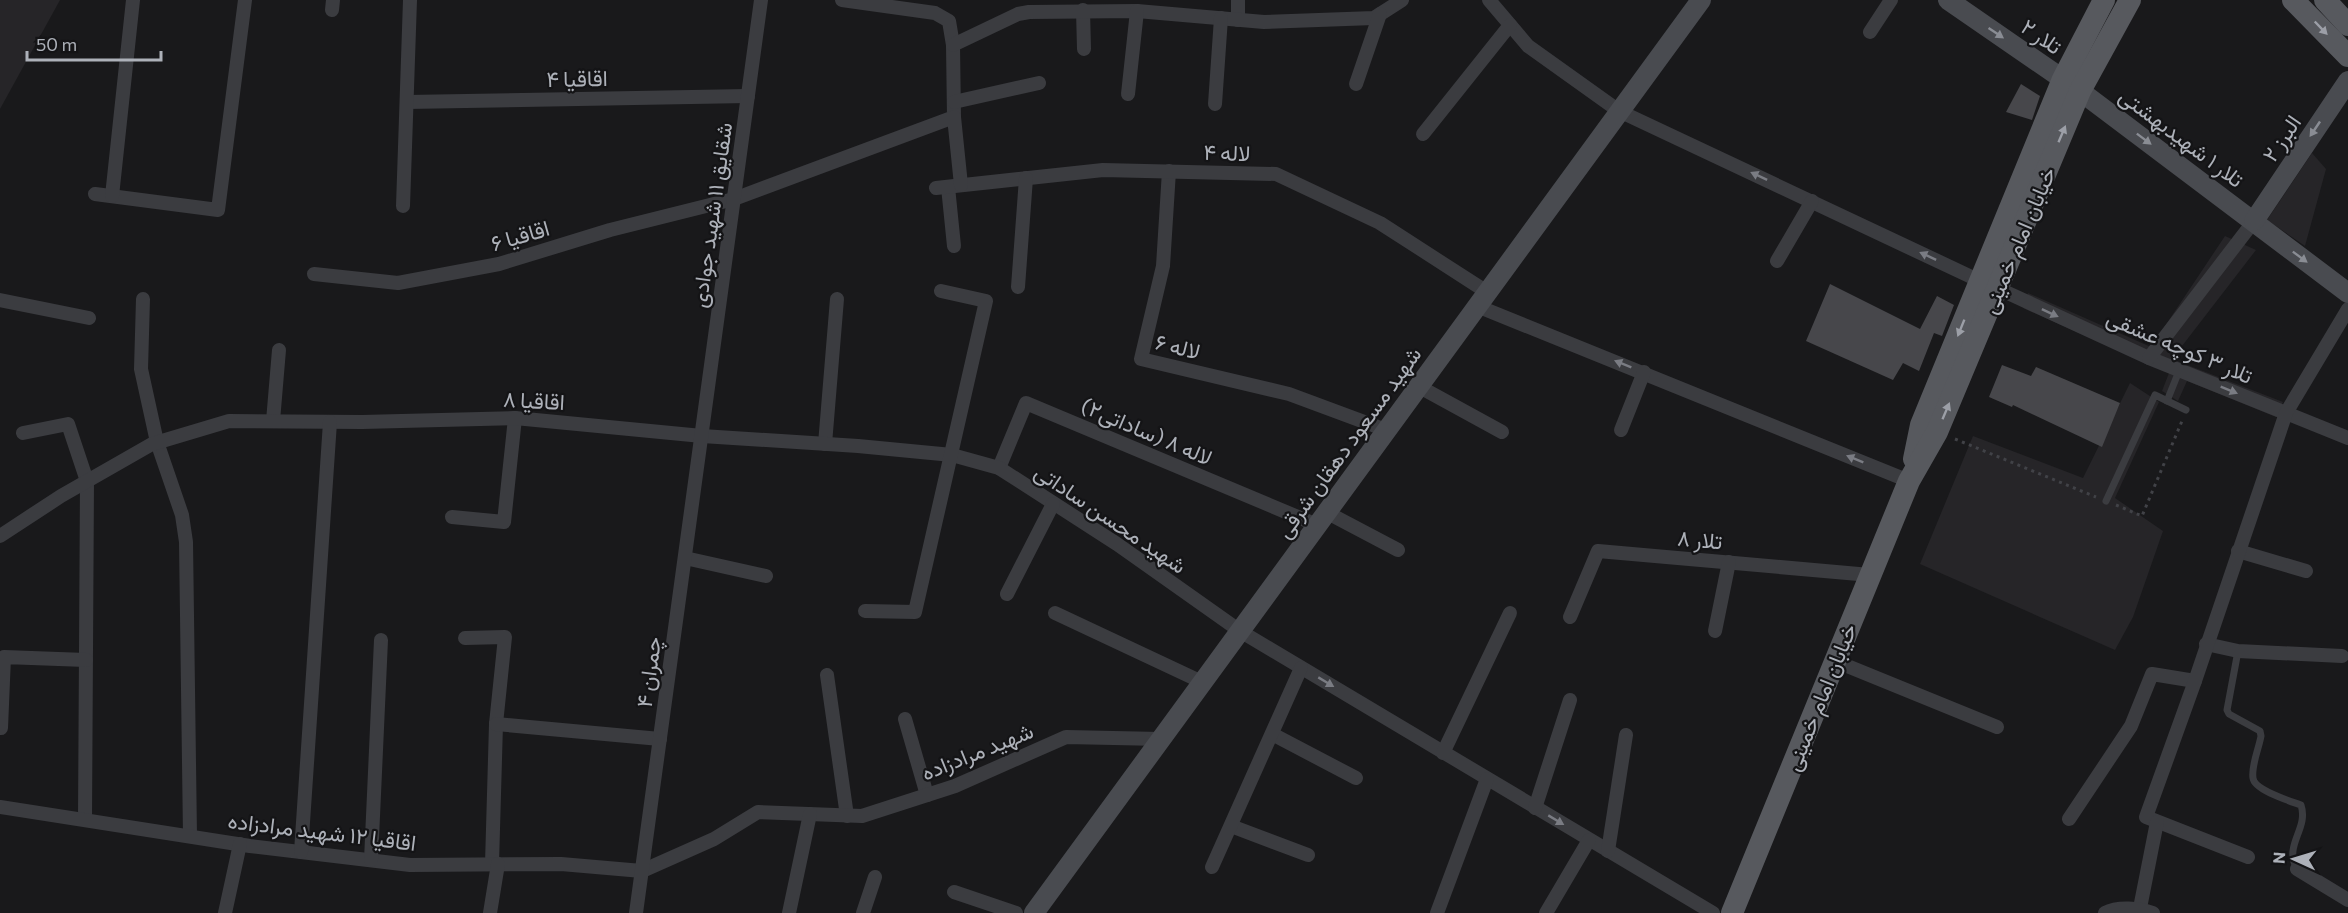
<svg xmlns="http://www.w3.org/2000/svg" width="2348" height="913" font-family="Commissioner,Vazirmatn,sans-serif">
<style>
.built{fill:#262528}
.building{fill:#47474b}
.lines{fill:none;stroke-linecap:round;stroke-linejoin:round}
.path{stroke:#414247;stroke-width:3;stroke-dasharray:3 4.5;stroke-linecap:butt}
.lane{stroke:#3b3c40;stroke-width:7}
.street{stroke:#3b3c40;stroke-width:14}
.secondary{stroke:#494b50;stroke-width:20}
.primary{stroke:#57595e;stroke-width:22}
.oneway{fill:#9c9fa7}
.oneway2{fill:#8a8d94}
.oneway3{fill:#7a7c83}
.labels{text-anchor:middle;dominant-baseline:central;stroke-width:4.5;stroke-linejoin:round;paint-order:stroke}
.street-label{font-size:22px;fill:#adb1b9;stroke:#141416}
</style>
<rect width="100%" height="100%" fill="#19191b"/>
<!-- built -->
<g class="built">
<path d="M0 0H60L0 109Z"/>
<path d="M2312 153 2326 169 2305 246 2267 220Z"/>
<path d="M2225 236 2256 250 2172 359 2283 402 2276 417 2187 381 2178 401 2162 391 2169 373 2023 308 2028 293 2151 347Z"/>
<path d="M2130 383 2159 402 2115 498 2163 531 2133 617 2115 650 1920 564 1973 436 2083 478Z"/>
</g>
<!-- building -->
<g class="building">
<path d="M2021 84 2040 96 2032 120 2006 112Z"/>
<path d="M1830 284 1920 329 1937 296 1954 305 1942 336 1934 333 1919 371 1903 363 1893 380 1806 341Z"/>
<path d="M2002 365 2031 376 2036 367 2120 403 2102 447 2013 405 2012 407 1989 397Z"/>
</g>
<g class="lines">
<!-- path -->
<g class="path">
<path d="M1955 439 2096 497"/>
<path d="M2116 505 2142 516 2182 421"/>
</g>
<!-- lane -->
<g class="lane">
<path d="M2167 401 2179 371"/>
<path d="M2106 501 2155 395 2186 410"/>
<path d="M2238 651 2227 710 2229 714 2260 731 2261 736C2259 748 2251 766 2253 778 2254 790 2290 801 2301 805 2309 829 2283 845 2297 869"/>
</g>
<!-- street -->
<g class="street">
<path d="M842 0 935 13 949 21 953 45 954 117"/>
<path d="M1489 0 1528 46 1619 111 1980 281"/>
<path d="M332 10 333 0"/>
<path d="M1083 10 1084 49"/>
<path d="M1238 20V0"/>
<path d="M1870 32 1891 0"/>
<path d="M953 45 1018 14 1029 12 1137 11 1264 22 1374 18 1402 0"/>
<path d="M1356 84 1380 14"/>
<path d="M1128 94 1137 11"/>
<path d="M407 102 748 96"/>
<path d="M954 102 1039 83"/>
<path d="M1215 104 1221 18"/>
<path d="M1423 134 1510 25"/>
<path d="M1169 171 1163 266 1141 359 1289 394 1386 430"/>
<path d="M948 187 954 246"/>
<path d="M936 188 1103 170 1276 174 1380 223 1487 292"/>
<path d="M95 194 218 210 245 0"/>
<path d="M112 196 133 0"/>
<path d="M403 206 410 0"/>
<path d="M1777 261 1812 201"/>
<path d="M314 274 398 283 499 264 610 230 734 199 954 117 961 185"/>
<path d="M1018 287 1026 178"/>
<path d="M1997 288 2149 358 2348 438"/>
<path d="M143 299 141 369 157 442 182 515 186 542 190 836"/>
<path d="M0 300 89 318"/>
<path d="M1477 306 1909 481"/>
<path d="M2149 358 2254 221"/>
<path d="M1418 386 1502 432"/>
<path d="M273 421 279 350"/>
<path d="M1621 430 1644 372"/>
<path d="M23 433 68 424 87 481 85 819"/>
<path d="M825 444 837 299"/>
<path d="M999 468 1026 403 1317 525"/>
<path d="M1326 512 1398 550"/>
<path d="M452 517 504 522 515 418"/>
<path d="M0 536 61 496 152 444 229 421 362 422 515 418 702 436 858 446 952 455 999 468 1117 544 1240 631 1713 913"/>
<path d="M2238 551 2306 571"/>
<path d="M685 558 766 576"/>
<path d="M1007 594 1053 504"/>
<path d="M865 611 915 612 986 301 941 291"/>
<path d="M1055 613 1202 682"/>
<path d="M1570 617 1598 551 1870 575"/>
<path d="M1715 631 1729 562"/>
<path d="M465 638 505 637 496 724 492 864"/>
<path d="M2206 644 2238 651 2342 656"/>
<path d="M1835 661 1997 727"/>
<path d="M827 675 847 816"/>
<path d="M905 719 927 795"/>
<path d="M496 724 660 739"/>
<path d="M1 728 4 657 86 660"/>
<path d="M1272 734 1356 778"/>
<path d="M1443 753 1510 613"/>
<path d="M0 807 250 846 410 865 561 864 642 871 714 839 758 812 862 816 955 786 1066 737 1161 739"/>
<path d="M1535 808 1570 700"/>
<path d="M2069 819 2131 726 2152 674 2195 681"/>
<path d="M1231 826 1308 855"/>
<path d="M1608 851 1626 735"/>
<path d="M301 852 330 422"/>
<path d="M2248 857 2146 817 2195 681 2286 413 2348 309"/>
<path d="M371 860 381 640"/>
<path d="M1212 867 1301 668"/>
<path d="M2297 869 2348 900"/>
<path d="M954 892 1016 913"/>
<path d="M2140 908 2157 822"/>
<path d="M225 913 240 844"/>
<path d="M490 913 498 864"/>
<path d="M636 913 761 0"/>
<path d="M789 913 810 814"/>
<path d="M863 913 875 877"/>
<path d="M1437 913 1487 779"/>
<path d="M1546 913 1589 840"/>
<path d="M2105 913C2118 906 2139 908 2153 913"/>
</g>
<!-- secondary -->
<g class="secondary">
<path d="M1948 0 2080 91 2348 293"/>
<path d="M2254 221 2348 81"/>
<path d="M1034 913 1701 0"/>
</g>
<!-- primary -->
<g class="primary">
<path d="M2293 0 2348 56"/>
<path d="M2325 0 2348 25"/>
<path d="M1914 459 1921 425 2063 79 2104 0"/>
<path d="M1732 913 1909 481 1937 432 2080 91 2130 0"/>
</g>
</g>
<!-- one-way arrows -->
<defs><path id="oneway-solid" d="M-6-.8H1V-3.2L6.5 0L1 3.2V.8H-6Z" transform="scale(1.5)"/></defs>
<g class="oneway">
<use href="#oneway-solid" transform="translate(2321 28) rotate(46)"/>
<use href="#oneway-solid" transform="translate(2062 134) rotate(-67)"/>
<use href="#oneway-solid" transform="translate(1961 328) rotate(112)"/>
<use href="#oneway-solid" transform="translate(1946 411) rotate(-67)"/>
</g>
<g class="oneway2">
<use href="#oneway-solid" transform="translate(1996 33) rotate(34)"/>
<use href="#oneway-solid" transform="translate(2315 129) rotate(124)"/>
<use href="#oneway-solid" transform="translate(2144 139) rotate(37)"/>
<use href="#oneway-solid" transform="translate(2300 257) rotate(37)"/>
</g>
<g class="oneway3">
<use href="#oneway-solid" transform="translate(1759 176) rotate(-155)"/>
<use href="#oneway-solid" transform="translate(1928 256) rotate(-155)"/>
<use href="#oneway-solid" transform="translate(2050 313) rotate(25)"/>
<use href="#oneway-solid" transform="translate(1623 364) rotate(-158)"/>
<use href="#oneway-solid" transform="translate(2229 390) rotate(22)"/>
<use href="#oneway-solid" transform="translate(1855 459) rotate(-158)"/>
<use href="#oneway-solid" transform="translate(1326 682) rotate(31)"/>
<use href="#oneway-solid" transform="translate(1556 820) rotate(31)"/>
</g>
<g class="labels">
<!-- street labels -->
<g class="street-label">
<text transform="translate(2042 36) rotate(35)">تلار ۲</text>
<text transform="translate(577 78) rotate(-1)">اقاقیا ۴</text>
<text transform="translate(2182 137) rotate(37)">تلار ۱ شهیدبهشتی</text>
<text transform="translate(2281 138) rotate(-56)">البرز ۲</text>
<text transform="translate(1227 152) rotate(2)">لاله ۴</text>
<text transform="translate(711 215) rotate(-82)">شقایق ۱۱ شهید جوادی</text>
<text transform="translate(520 235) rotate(-16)">اقاقیا ۶</text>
<text transform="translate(2018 240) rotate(-67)">خیابان امام خمینی</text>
<text transform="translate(1178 346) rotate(14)">لاله ۶</text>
<text transform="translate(2180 346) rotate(23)">تلار ۳ کوچه عشقی</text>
<text transform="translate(534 400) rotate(3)">اقاقیا ۸</text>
<text transform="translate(1147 431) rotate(23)">لاله ۸ (ساداتی۲)</text>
<text transform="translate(1348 442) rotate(-54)">شهید مسعود دهقان شرقی</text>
<text transform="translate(1111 518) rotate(34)">شهید محسن ساداتی</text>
<text transform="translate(1700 539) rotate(5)">تلار ۸</text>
<text transform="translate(648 672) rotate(-82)">چمران ۴</text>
<text transform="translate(1820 697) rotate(-68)">خیابان امام خمینی</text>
<text transform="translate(977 751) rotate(-22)">شهید مرادزاده</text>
<text transform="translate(322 831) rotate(7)">اقاقیا ۱۲ شهید مرادزاده</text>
</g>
</g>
<!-- north arrow -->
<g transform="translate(2294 859) rotate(274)" stroke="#141416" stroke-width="4.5" paint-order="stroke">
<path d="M0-4.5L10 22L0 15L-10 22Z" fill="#adb1b9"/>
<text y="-9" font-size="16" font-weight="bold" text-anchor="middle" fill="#adb1b9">N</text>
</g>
<!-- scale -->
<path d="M27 51v9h134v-9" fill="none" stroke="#adb1b9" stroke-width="3"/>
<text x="36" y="51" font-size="18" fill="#adb1b9" stroke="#141416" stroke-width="4.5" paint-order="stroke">50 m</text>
</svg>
